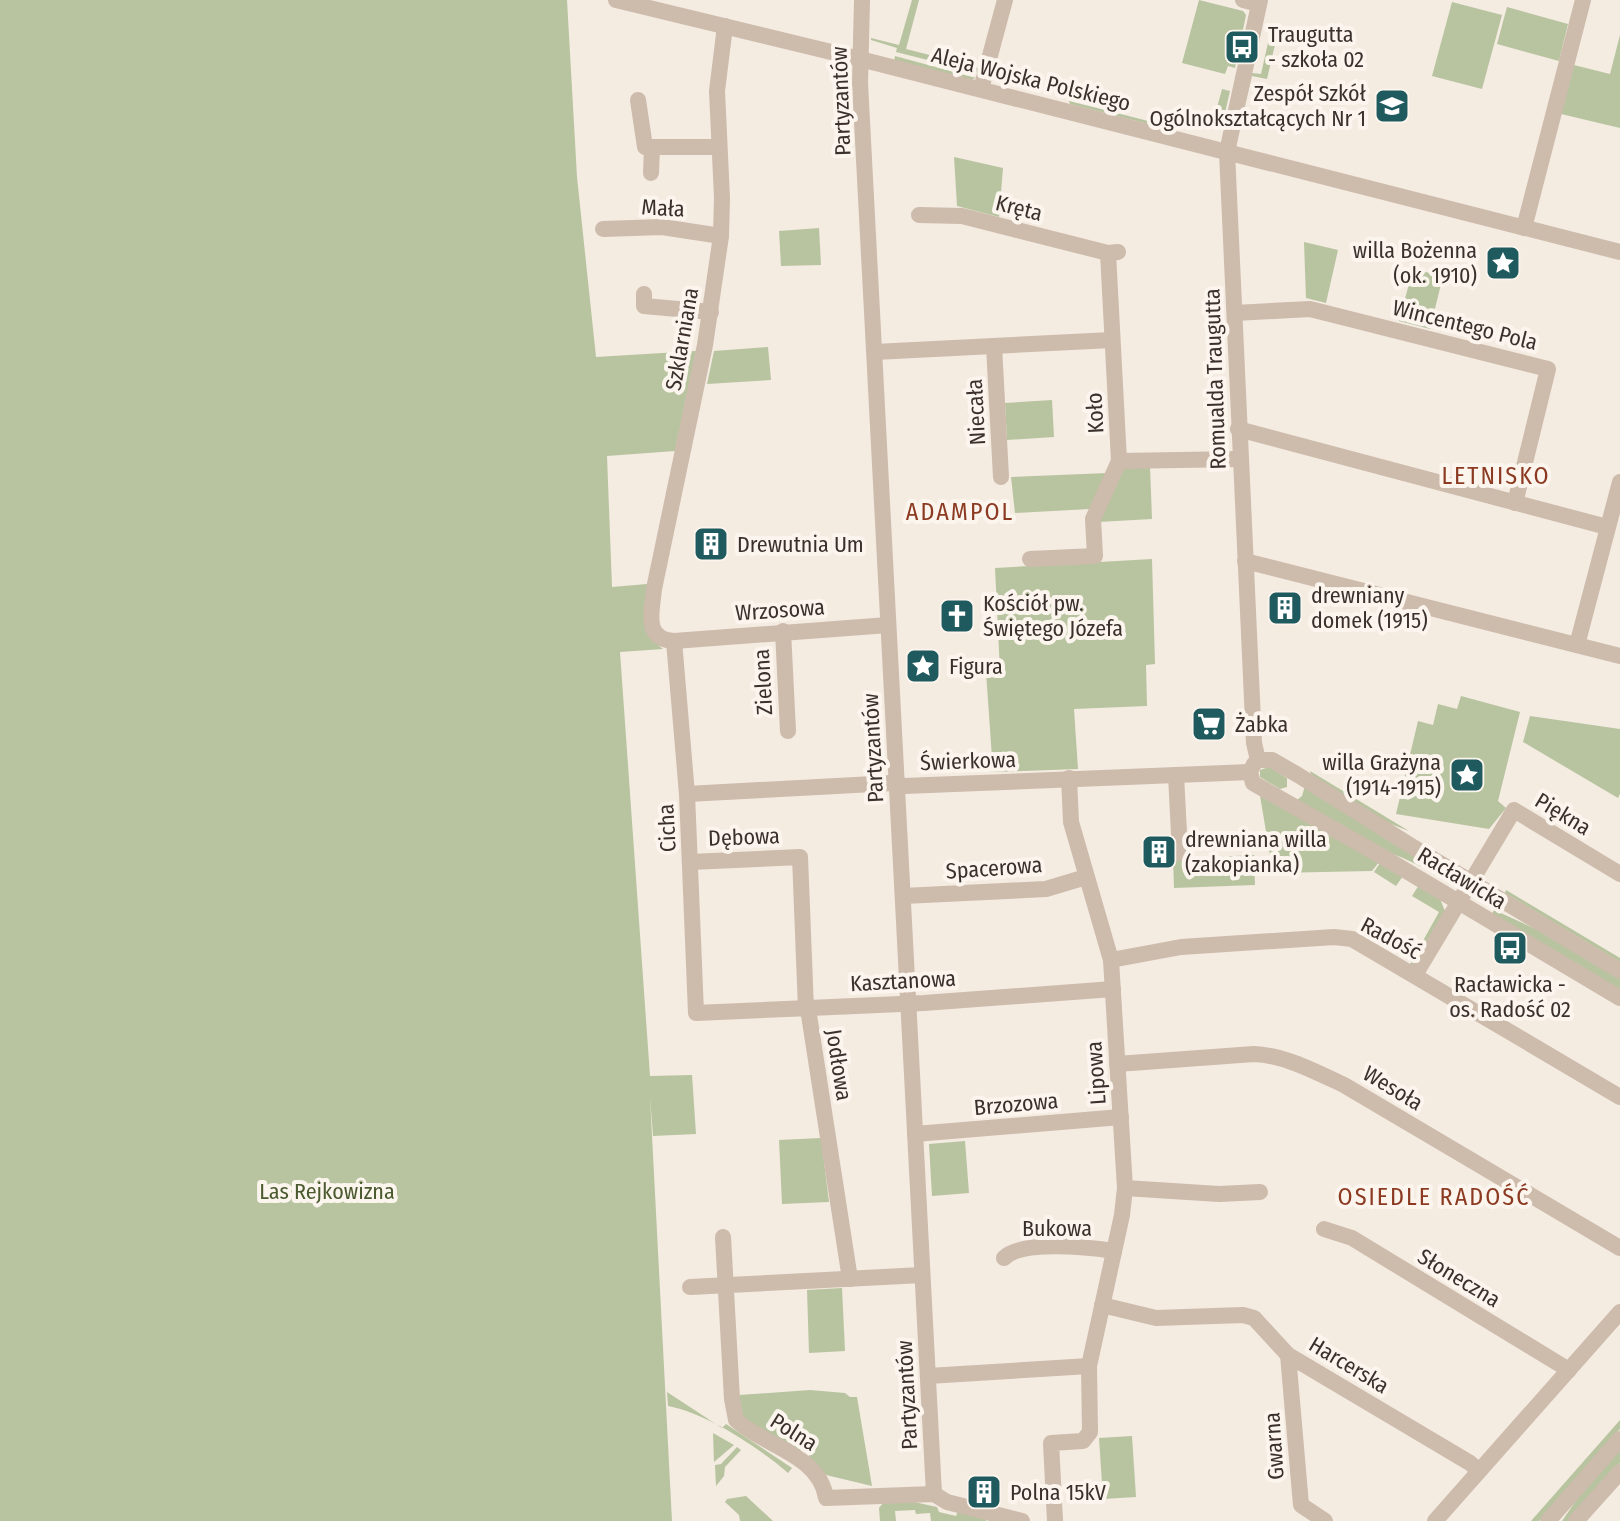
<svg xmlns="http://www.w3.org/2000/svg" width="1620" height="1521" font-family="'Fira Sans Condensed',sans-serif">
<style>
.green{fill:#b8c4a0}
.lines{fill:none;stroke-linecap:round;stroke-linejoin:round}
.minor{stroke:#cdbbac;stroke-width:16}
.labels{text-anchor:middle;dominant-baseline:central;stroke-width:8;stroke-linejoin:round;paint-order:stroke}
.poi-label{font-size:22px;fill:#3b302b;stroke:#fbf5ee;text-anchor:start}
.street-label{font-size:22px;fill:#3b302b;stroke:#fbf5ee}
.park-label{font-size:22px;fill:#4a5a2e;stroke:#fbf5ee}
.neighbourhood-label{font-size:24px;letter-spacing:2px;fill:#8c3b22;stroke:#fbf5ee}
</style>
<rect width="100%" height="100%" fill="#f4ebe1"/>
<!-- green -->
<g class="green">
<path d="M0 0H567L577 177 596 357 696 351 675 451 607 456 612 587 647 584 652 640 663 649 620 652 650 1076 692 1075 696 1134 653 1136 650 1097 672 1521H0Z"/>
<path d="M912 0H919L906 49 977 67 979 73 896 52 897 48 871 40V38L899 45Z"/>
<path d="M1199 0 1243 11 1246 15 1235 68 1228 66 1225 74 1182 63Z"/>
<path d="M1452 2 1502 15 1482 89 1432 76Z"/>
<path d="M1507 7 1568 24 1559 61 1497 44Z"/>
<path d="M1272 25 1276 26 1274 35 1277 36 1267 79 1252 76 1246 100 1252 73 1261 74Z"/>
<path d="M1620 35V128L1561 114 1574 65 1610 74Z"/>
<path d="M895 56 976 78 970 80 894 62Z"/>
<path d="M1222 89 1230 91 1221 130 1210 126H1212Z"/>
<path d="M1069 101 1172 127V130L1070 104Z"/>
<path d="M954 157 1003 168 999 217 957 206Z"/>
<path d="M819 228 821 265 781 266 779 231Z"/>
<path d="M1304 242 1338 250 1326 303 1306 298Z"/>
<path d="M1413 269 1443 276 1430 329 1399 321Z"/>
<path d="M768 347 771 380 707 384 714 351Z"/>
<path d="M1052 400 1054 437 1007 440 1005 403Z"/>
<path d="M1150 466 1152 519 1098 522 1124 467Z"/>
<path d="M1108 473 1090 509 1015 513 1011 477Z"/>
<path d="M1152 559 1155 664 1146 665 1147 706 1074 709 1078 769 993 772 986 672 1000 671 995 568Z"/>
<path d="M1461 696 1520 712 1498 801 1506 808 1489 829 1396 814 1418 721 1433 725 1438 704 1457 709Z"/>
<path d="M1530 716 1620 729V794L1618 798 1523 742Z"/>
<path d="M1269 767 1287 778V787L1280 789 1260 777V770Z"/>
<path d="M1310 771 1409 831 1388 823 1312 778Z"/>
<path d="M1305 786 1455 881 1456 883 1403 858 1354 839 1297 800 1302 796Z"/>
<path d="M1259 790 1379 862 1372 871 1273 873Z"/>
<path d="M1254 855 1255 885 1174 888 1173 859Z"/>
<path d="M1380 863 1403 876 1396 886 1374 872Z"/>
<path d="M1419 885 1440 899 1445 911 1413 965 1409 966 1439 912 1412 896Z"/>
<path d="M1506 890 1620 958V962L1505 893Z"/>
<path d="M1494 910 1538 930 1620 979V991L1492 914Z"/>
<path d="M821 1138 829 1202 782 1204 779 1140Z"/>
<path d="M965 1141 969 1193 932 1196 929 1144Z"/>
<path d="M842 1288 845 1351 809 1353 807 1290Z"/>
<path d="M810 1390 845 1393 850 1397H857L872 1486 826 1475 809 1459V1454L801 1449 797 1452 744 1421 739 1395Z"/>
<path d="M667 1392 722 1428 726 1424 792 1468 788 1473C758 1447 706 1413 668 1406Z"/>
<path d="M1620 1420V1429L1539 1521H1531Z"/>
<path d="M713 1433 734 1445 714 1462Z"/>
<path d="M1132 1436 1136 1497 1103 1499 1099 1438Z"/>
<path d="M737 1447 741 1450 725 1467 724 1476 716 1486 715 1465 721 1464Z"/>
<path d="M1620 1449V1463L1568 1521H1562L1579 1496Z"/>
<path d="M746 1496 773 1521H740L739 1515 725 1502 727 1499Z"/>
<path d="M914 1502 937 1507 939 1512 956 1516 958 1511 987 1519 986 1521H931L930 1513 916 1514 915 1510 895 1511 896 1521H880L879 1508 883 1503Z"/>
</g>
<g class="lines">
<!-- minor -->
<g class="minor">
<path d="M616 0 860 59 1620 252"/>
<path d="M862 0 860 83 934 1494"/>
<path d="M1243 0 1259 4"/>
<path d="M725 26 717 91 722 198 721 236 705 345 654 589C652 612 643 639 674 641L888 625"/>
<path d="M981 89 1005 0"/>
<path d="M638 100 645 147H718"/>
<path d="M651 173 652 147"/>
<path d="M919 215 962 216 1108 253"/>
<path d="M1524 228 1583 0"/>
<path d="M603 229 662 227 721 236"/>
<path d="M1118 252 1108 253 1119 461 1239 459"/>
<path d="M644 294V306L711 312"/>
<path d="M1235 313 1310 309 1548 369 1515 503"/>
<path d="M994 346 1001 477"/>
<path d="M875 352 1112 340"/>
<path d="M1238 429 1607 527"/>
<path d="M1030 559 1095 556 1093 519 1119 461"/>
<path d="M1245 561 1620 656"/>
<path d="M783 631 788 731"/>
<path d="M674 641 687 794 696 1013 924 1003 1113 989"/>
<path d="M1577 645 1620 482"/>
<path d="M1258 760 1254 743 1227 152 1260 0"/>
<path d="M1258 760H1272L1298 775 1413 847 1620 971"/>
<path d="M1254 764 1250 772 1253 783 1383 857 1620 998"/>
<path d="M1176 775 1180 853"/>
<path d="M687 794 892 783 904 786 1250 772"/>
<path d="M690 862 800 857 806 1009 809 1015 850 1279"/>
<path d="M903 896 1046 889 1086 877"/>
<path d="M1111 960 1181 947 1334 937 1352 939 1620 1097"/>
<path d="M1415 975 1514 810 1620 874"/>
<path d="M1117 1064 1254 1054C1284 1055 1316 1072 1344 1085L1620 1248"/>
<path d="M915 1134 1121 1117"/>
<path d="M1125 1188 1219 1194 1260 1192"/>
<path d="M1324 1229 1352 1238 1569 1370"/>
<path d="M723 1237 732 1399 736 1420C764 1446 820 1455 826 1498L934 1494 947 1502 1022 1521"/>
<path d="M1004 1258C1022 1240 1088 1247 1114 1251"/>
<path d="M690 1287 922 1275"/>
<path d="M1102 1305 1156 1318 1243 1315 1254 1318 1288 1355 1470 1463 1479 1471"/>
<path d="M1288 1355 1301 1505 1325 1521"/>
<path d="M928 1376 1089 1366"/>
<path d="M1055 1521 1051 1443 1083 1441 1090 1432 1089 1366 1122 1215 1125 1188 1111 960 1071 822 1069 778"/>
<path d="M1435 1521 1620 1312"/>
<path d="M1548 1521 1620 1439"/>
<path d="M1576 1521 1620 1472"/>
</g>
</g>
<!-- icons -->
<defs>
<symbol id="bus-square" viewBox="-11 -11 22 22"><rect x="-9" y="-9" width="18" height="18" rx="4" fill="#1f5a5e" stroke="#fbf5ee"/><path d="M-5-6H5V4H4V6H2V4H-2V6H-4V4H-5ZM-3.5-4V0h7V-4ZM-3.5 1.2v1.5H-2V1.2ZM2 1.2v1.5H3.5V1.2Z" fill="#fff"/></symbol>
<symbol id="school-square" viewBox="-11 -11 22 22"><rect x="-9" y="-9" width="18" height="18" rx="4" fill="#1f5a5e" stroke="#fbf5ee"/><path d="M0-5L7-2L0 1L-7-2ZM-4 1L0 2.5L4 1V4Q0 6-4 4Z" fill="#fff"/></symbol>
<symbol id="sight-square" viewBox="-11 -11 22 22"><rect x="-9" y="-9" width="18" height="18" rx="4" fill="#1f5a5e" stroke="#fbf5ee"/><path d="M0-6L1.8-2.2L6-1.7L2.9 1.2L3.7 5.4L0 3.3L-3.7 5.4L-2.9 1.2L-6-1.7L-1.8-2.2Z" fill="#fff"/></symbol>
<symbol id="building-square" viewBox="-11 -11 22 22"><rect x="-9" y="-9" width="18" height="18" rx="4" fill="#1f5a5e" stroke="#fbf5ee"/><path d="M-4-6H4V6H1V3H-1V6H-4ZM-2.5-4.3h1.7v1.8h-1.7ZM.8-4.3h1.7v1.8H.8ZM-2.5-1h1.7V.8h-1.7ZM.8-1h1.7V.8H.8Z" fill="#fff"/></symbol>
<symbol id="church-square" viewBox="-11 -11 22 22"><rect x="-9" y="-9" width="18" height="18" rx="4" fill="#1f5a5e" stroke="#fbf5ee"/><path d="M-1.2-6h2.4v3.5h3.3v2.4h-3.3V6h-2.4V-.1h-3.3v-2.4h3.3Z" fill="#fff"/></symbol>
<symbol id="supermarket-square" viewBox="-11 -11 22 22"><rect x="-9" y="-9" width="18" height="18" rx="4" fill="#1f5a5e" stroke="#fbf5ee"/><path d="M-6-5.5h2.5l.6 2H6L4.5 2H-2.5L-4.4-4H-6ZM-1.5 3.2a1.3 1.3 0 1 0 .1 0ZM3 3.2a1.3 1.3 0 1 0 .1 0Z" fill="#fff"/></symbol>
</defs>
<g fill-rule="evenodd">
<use href="#bus-square" x="1222" y="27" width="40" height="40"/>
<use href="#school-square" x="1372" y="86" width="40" height="40"/>
<use href="#sight-square" x="1483" y="243" width="40" height="40"/>
<use href="#building-square" x="691" y="524" width="40" height="40"/>
<use href="#building-square" x="1265" y="588" width="40" height="40"/>
<use href="#church-square" x="937" y="596" width="40" height="40"/>
<use href="#sight-square" x="903" y="646" width="40" height="40"/>
<use href="#supermarket-square" x="1189" y="704" width="40" height="40"/>
<use href="#sight-square" x="1447" y="755" width="40" height="40"/>
<use href="#building-square" x="1139" y="832" width="40" height="40"/>
<use href="#bus-square" x="1490" y="928" width="40" height="40"/>
<use href="#building-square" x="964" y="1472" width="40" height="40"/>
</g>
<g class="labels">
<!-- poi labels -->
<g class="poi-label">
<text x="1268" y="34">Traugutta<tspan x="1268" dy="25">- szkoła 02</tspan></text>
<text x="1366" y="93" text-anchor="end">Zespół Szkół<tspan x="1366" dy="25">Ogólnokształcących Nr 1</tspan></text>
<text x="1477" y="250" text-anchor="end">willa Bożenna<tspan x="1477" dy="25">(ok. 1910)</tspan></text>
<text x="737" y="544">Drewutnia Um</text>
<text x="1311" y="595">drewniany<tspan x="1311" dy="25">domek (1915)</tspan></text>
<text x="983" y="603">Kościół pw.<tspan x="983" dy="25">Świętego Józefa</tspan></text>
<text x="949" y="666">Figura</text>
<text x="1235" y="724">Żabka</text>
<text x="1441" y="762" text-anchor="end">willa Grażyna<tspan x="1441" dy="25">(1914-1915)</tspan></text>
<text x="1185" y="839">drewniana willa<tspan x="1185" dy="25">(zakopianka)</tspan></text>
<text x="1510" y="984" text-anchor="middle">Racławicka -<tspan x="1510" dy="25">os. Radość 02</tspan></text>
<text x="1010" y="1492">Polna 15kV</text>
</g>
<!-- street labels -->
<g class="street-label">
<text transform="translate(1031 79) rotate(14)">Aleja Wojska Polskiego</text>
<text transform="translate(841 101) rotate(-92)">Partyzantów</text>
<text transform="translate(663 208) rotate(3)">Mała</text>
<text transform="translate(1019 208) rotate(14)">Kręta</text>
<text transform="translate(1465 325) rotate(14)">Wincentego Pola</text>
<text transform="translate(682 339) rotate(-80)">Szklarniana</text>
<text transform="translate(1215 379) rotate(-92)">Romualda Traugutta</text>
<text transform="translate(976 412) rotate(-93)">Niecała</text>
<text transform="translate(1095 413) rotate(-93)">Koło</text>
<text transform="translate(780 610) rotate(-4)">Wrzosowa</text>
<text transform="translate(763 682) rotate(-93)">Zielona</text>
<text transform="translate(873 748) rotate(-93)">Partyzantów</text>
<text transform="translate(968 761) rotate(-2)">Świerkowa</text>
<text transform="translate(1563 814) rotate(31)">Piękna</text>
<text transform="translate(667 828) rotate(-93)">Cicha</text>
<text transform="translate(744 837) rotate(-2)">Dębowa</text>
<text transform="translate(994 868) rotate(-4)">Spacerowa</text>
<text transform="translate(1462 878) rotate(31)">Racławicka</text>
<text transform="translate(1391 938) rotate(28)">Radość</text>
<text transform="translate(903 981) rotate(-3)">Kasztanowa</text>
<text transform="translate(839 1065) rotate(81)">Jodłowa</text>
<text transform="translate(1096 1073) rotate(-94)">Lipowa</text>
<text transform="translate(1393 1088) rotate(31)">Wesoła</text>
<text transform="translate(1016 1104) rotate(-5)">Brzozowa</text>
<text x="1057" y="1228">Bukowa</text>
<text transform="translate(1459 1278) rotate(31)">Słoneczna</text>
<text transform="translate(1349 1365) rotate(31)">Harcerska</text>
<text transform="translate(907 1395) rotate(-93)">Partyzantów</text>
<text transform="translate(794 1432) rotate(32)">Polna</text>
<text transform="translate(1274 1446) rotate(-94)">Gwarna</text>
</g>
<!-- park labels -->
<g class="park-label">
<text x="327" y="1191">Las Rejkowizna</text>
</g>
<!-- neighbourhood labels -->
<g class="neighbourhood-label">
<text x="1496" y="476">LETNISKO</text>
<text x="960" y="512">ADAMPOL</text>
<text x="1434" y="1197">OSIEDLE RADOŚĆ</text>
</g>
</g>
</svg>
